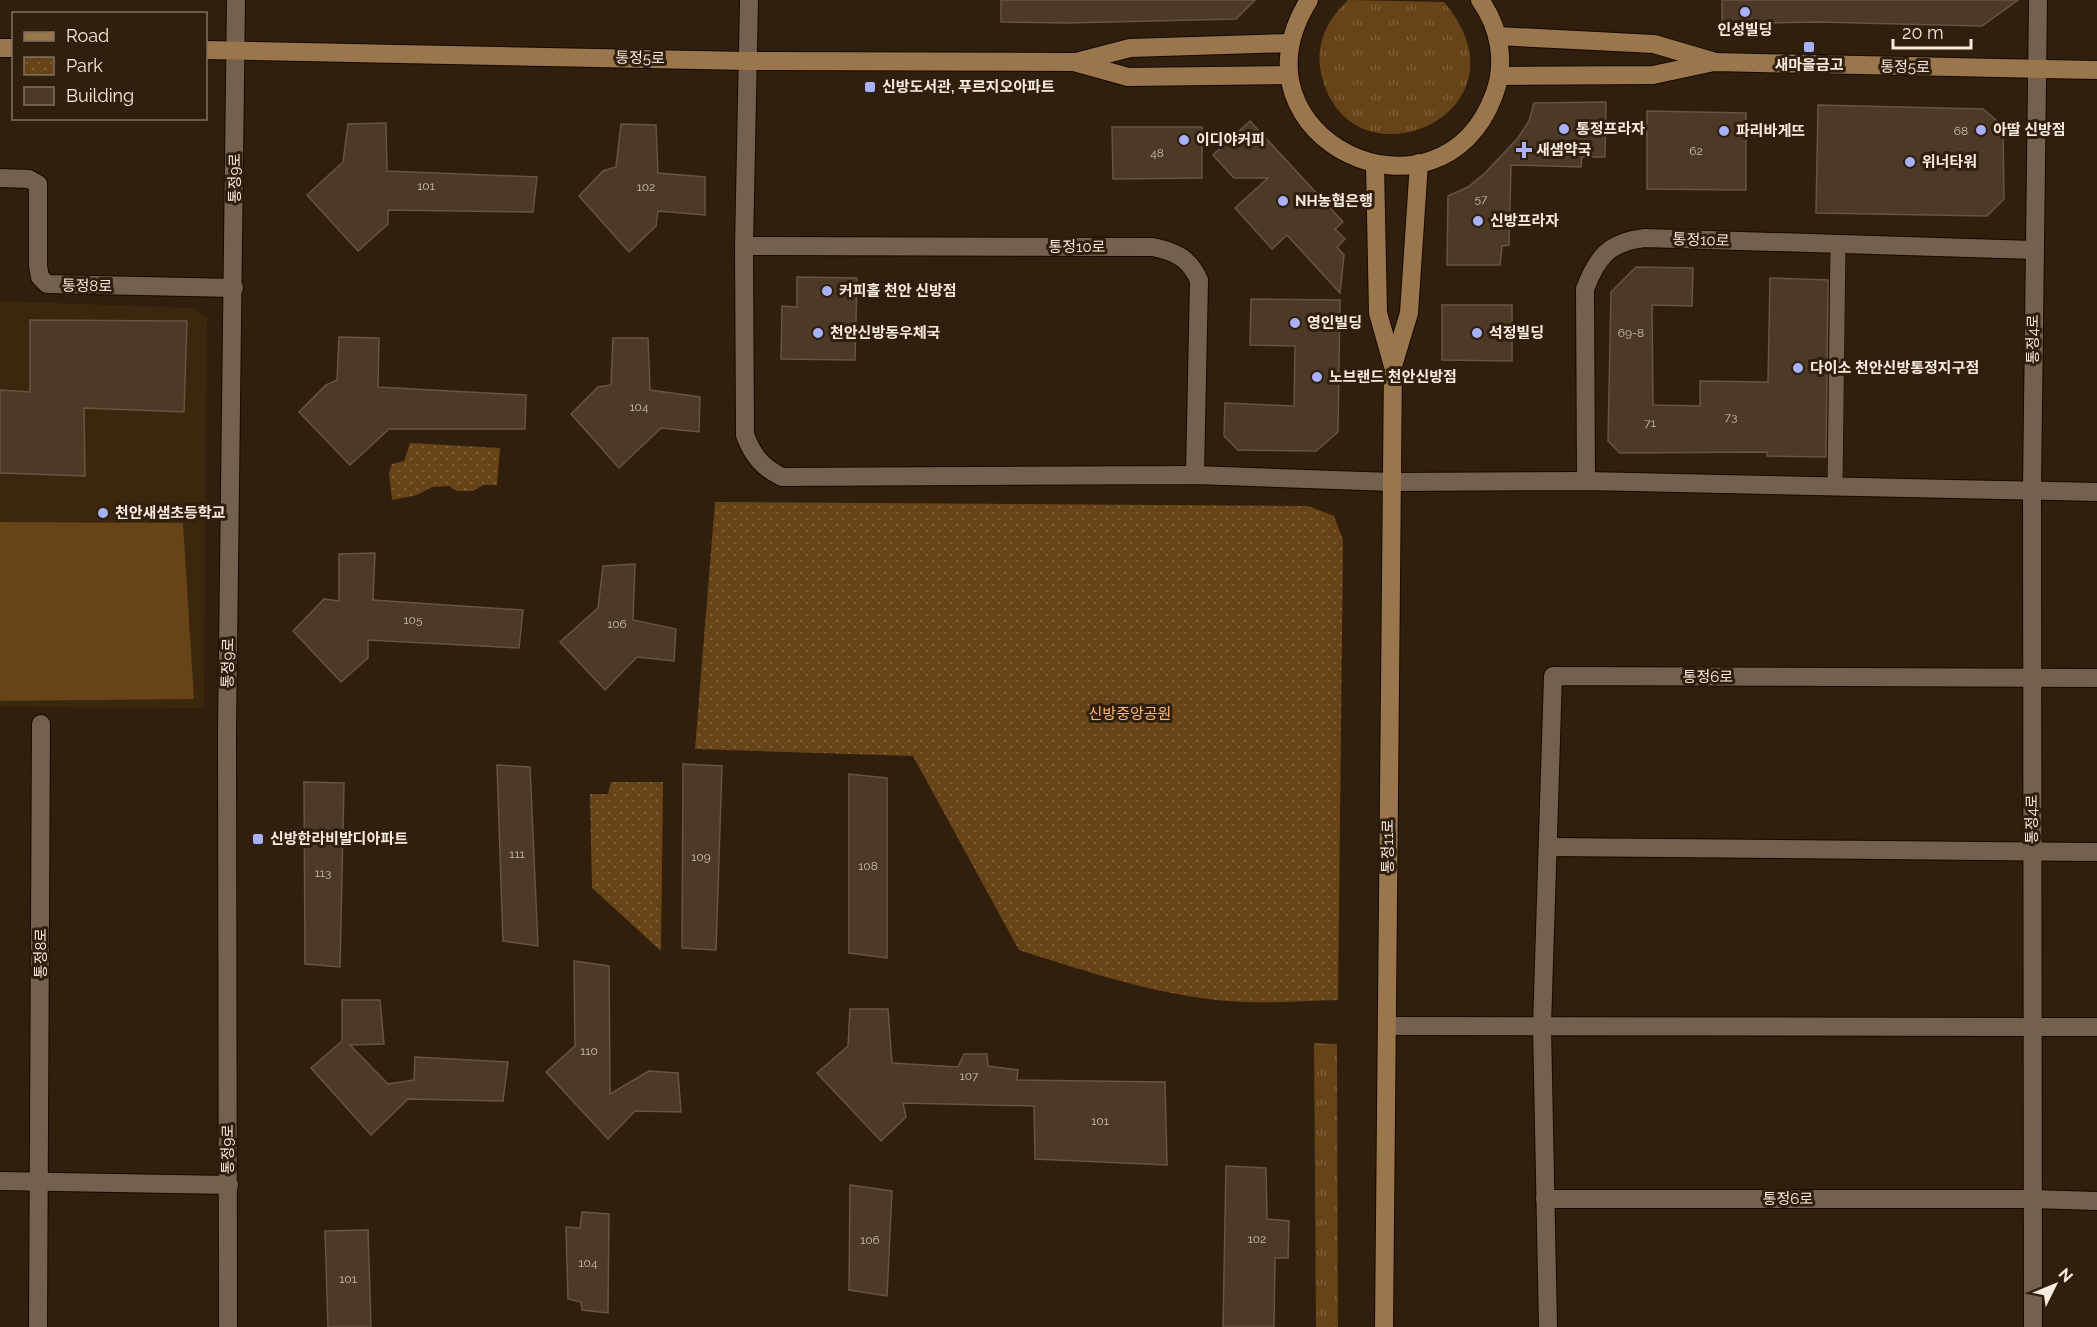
<svg xmlns="http://www.w3.org/2000/svg" width="2097" height="1327" font-family="Raleway,'Noto Sans KR',sans-serif">
<style>
.built{fill:#3b260e}
.grass{fill:url(#grass-tufts)}
.park{fill:url(#park-dots)}
.pitch{fill:#674318}
.building{fill:#4c3a27;stroke:#675441;stroke-width:1.5}
.lines{fill:none;stroke-linecap:round;stroke-linejoin:round}
.lane-casing{stroke:#170900;stroke-width:16}
.street-casing{stroke:#170900;stroke-width:20}
.secondary-casing{stroke:#170900;stroke-width:20}
.lane{stroke:#74614d;stroke-width:15}
.street{stroke:#74614d;stroke-width:18}
.secondary{stroke:#9a764d;stroke-width:18}
.poi-dot{fill:#a7b1fc;stroke:#301f0d;stroke-width:2}
.labels{text-anchor:middle;dominant-baseline:central;stroke-width:6;stroke-linejoin:round;paint-order:stroke}
.number-label{font-size:12px;fill:#ccbfb2}
.poi-label{font-size:15px;font-weight:bold;fill:#f7ebe0;stroke:#301f0d;text-anchor:start}
.street-label{font-size:15px;fill:#f7ebe0;stroke:#301f0d}
.park-label{font-size:15px;fill:#fcbb74;stroke:#301f0d}
</style>
<defs>
<pattern id="grass-tufts" width="24" height="20" patternUnits="userSpaceOnUse" patternTransform="scale(1.5)"><rect width="24" height="20" fill="#674318"/><path d="M3 7l-1-3M5 7V3M7 7l1-3M15 17l-1-3M17 17v-4M19 17l1-3" fill="none" stroke="#7e5e39"/></pattern>
<pattern id="park-dots" width="8" height="8" patternUnits="userSpaceOnUse" patternTransform="scale(1.5)"><rect width="8" height="8" fill="#674318"/><path d="M2 2h.1M6 6h.1" fill="none" stroke="#7e5e39" stroke-width="1.8" stroke-linecap="round"/></pattern>
</defs>
<rect width="100%" height="100%" fill="#301f0d"/>
<!-- built -->
<path class="built" d="M0 301 193 308 207 318 204 708 0 707Z"/>
<!-- grass -->
<g class="grass">
<path d="M1348 0 1444 2C1539 115 1347 195 1321 73 1315 44 1327 20 1348 0Z"/>
<path d="M1314 1043 1337 1044 1338 1327H1316Z"/>
</g>
<!-- park -->
<g class="park">
<path d="M410 443 500 448 497 485H483L473 491H457L449 486 432 487 417 495 392 500 389 473 392 464 404 461Z"/>
<path d="M715 502 1308 506 1334 516 1343 540 1338 1000C1302 1001 1264 1004 1228 1001 1156 995 1088 972 1019 950L913 756 695 749Z"/>
<path d="M611 782H663L661 951 592 888 590 794H608Z"/>
</g>
<!-- pitch -->
<path class="pitch" d="M0 522 183 523 194 699 0 701Z"/>
<!-- building -->
<g class="building">
<path d="M1001 0H1255L1236 19 1068 23 1001 22Z"/>
<path d="M1722 0H2018L1982 26 1818 22 1722 24Z"/>
<path d="M1606 102 1605 157H1582L1581 167 1511 165 1509 245 1502 246 1500 265H1447L1448 196 1468 187 1485 173 1518 138 1529 121 1534 103Z"/>
<path d="M1818 105 1983 109 2003 126 2004 199 1987 216 1816 213Z"/>
<path d="M1647 111 1746 113V190L1647 189Z"/>
<path d="M1250 121 1343 222 1335 229 1345 239 1337 247 1344 255 1340 293 1287 235 1272 249 1235 208 1268 178H1234L1213 155Z"/>
<path d="M386 123 387 171 537 177 533 212 388 210V224L358 251 307 195 343 162 348 124Z"/>
<path d="M621 124 656 125 658 173 705 177V215L658 211 656 226 629 252 579 196 603 171 616 167Z"/>
<path d="M1112 127H1202V178L1113 179Z"/>
<path d="M1636 267 1693 268 1692 306 1652 305 1653 405 1700 406V381L1768 382 1770 278 1828 280 1826 457 1767 456V452L1620 453 1608 441 1611 292Z"/>
<path d="M797 277 857 278 855 360 781 359 782 306 797 307Z"/>
<path d="M1251 299 1340 300 1338 432 1316 451 1238 450 1224 436 1225 403 1294 406 1295 346 1250 345Z"/>
<path d="M1442 305H1512V361L1442 360Z"/>
<path d="M30 320 187 321 184 412 84 408 85 476 0 473V390L30 392Z"/>
<path d="M339 337 379 338 378 387 526 395 525 429H389L350 465 299 412 326 385 337 380Z"/>
<path d="M613 338H648L650 390 700 397 699 432 661 428 619 468 571 414 598 387 611 385Z"/>
<path d="M375 553 373 600 523 610 519 648 368 640V658L341 682 293 631 324 599 339 601V554Z"/>
<path d="M635 564 633 620 676 629 674 661 637 657 605 690 560 642 598 608 603 566Z"/>
<path d="M683 764 722 766 716 950 682 948Z"/>
<path d="M497 765 530 767 538 946 503 941Z"/>
<path d="M849 774 887 778V958L849 953Z"/>
<path d="M304 782 344 783 340 967 305 964Z"/>
<path d="M574 961 609 966 610 1094 649 1071 678 1073 681 1112 635 1111 608 1139 546 1072 575 1046Z"/>
<path d="M342 1000H380L384 1044 350 1045 388 1084 414 1080 415 1057 508 1062 503 1101 408 1099 371 1135 311 1068 342 1041Z"/>
<path d="M850 1009H888L892 1063 958 1067 964 1054H987L988 1066 1018 1070 1017 1080 1165 1082 1167 1165 1035 1159 1034 1106 903 1103 906 1117 881 1141 817 1073 848 1046Z"/>
<path d="M1226 1166 1266 1168 1267 1219 1289 1221 1288 1258H1275L1274 1327H1223Z"/>
<path d="M850 1185 892 1191 887 1296 849 1290Z"/>
<path d="M582 1212 609 1214 608 1313 582 1310 581 1302 568 1299 566 1227 580 1228Z"/>
<path d="M368 1230 371 1327H328L325 1231Z"/>
</g>
<g class="lines">
<defs>
<path id="lane" d="M1835 486 1838 244"/>
<g id="street">
<path d="M749 0 744 246 745 435C753 456 762 467 782 477L1195 475 1392 482 1586 481 2097 492"/>
<path d="M0 178 29 179 38 184V266L40 277 47 284 234 288"/>
<path d="M744 246 1153 247C1176 252 1189 258 1199 280L1195 475"/>
<path d="M1586 481 1585 289C1597 257 1609 242 1645 238L2034 250"/>
<path d="M1548 847 2097 852"/>
<path d="M1387 1026 2097 1027"/>
<path d="M0 1181 229 1185"/>
<path d="M1545 1199H2032L2097 1201"/>
<path d="M38 1327 41 724"/>
<path d="M228 1327 227 730 236 0"/>
<path d="M1548 1327 1542 1026 1553 676 2097 678"/>
<path d="M2033 1327 2032 489 2038 0"/>
</g>
<g id="secondary">
<path d="M1309 0C1222 139 1440 240 1494 95 1506 63 1500 28 1480 0"/>
<path d="M1497 36 1654 44 1712 61"/>
<path d="M0 48H14"/>
<path d="M206 50 747 61 1074 62 1128 77 1289 75"/>
<path d="M1076 62 1130 48 1290 43"/>
<path d="M1500 76 1653 75 1714 62 2097 70"/>
<path d="M1375 164 1378 313 1393 366 1384 1327"/>
<path d="M1393 366 1409 313 1419 163"/>
</g>
</defs>
<!-- lane casing -->
<use href="#lane" class="lane-casing"/>
<!-- street casing -->
<use href="#street" class="street-casing"/>
<!-- secondary casing -->
<use href="#secondary" class="secondary-casing"/>
<!-- lane -->
<use href="#lane" class="lane"/>
<!-- street -->
<use href="#street" class="street"/>
<!-- secondary -->
<use href="#secondary" class="secondary"/>
</g>
<!-- markers -->
<g class="poi-dot">
<circle cx="1745" cy="12" r="6"/>
<rect x="1803" y="41" width="12" height="12" rx="3"/>
<rect x="864" y="81" width="12" height="12" rx="3"/>
<circle cx="1564" cy="129" r="6"/>
<circle cx="1981" cy="130" r="6"/>
<circle cx="1724" cy="131" r="6"/>
<circle cx="1184" cy="140" r="6"/>
<path d="M1521 141h6v6h6v6h-6v6h-6v-6h-6v-6h6z"/>
<circle cx="1910" cy="162" r="6"/>
<circle cx="1283" cy="201" r="6"/>
<circle cx="1478" cy="221" r="6"/>
<circle cx="827" cy="291" r="6"/>
<circle cx="1295" cy="323" r="6"/>
<circle cx="818" cy="333" r="6"/>
<circle cx="1477" cy="333" r="6"/>
<circle cx="1798" cy="368" r="6"/>
<circle cx="1317" cy="377" r="6"/>
<circle cx="103" cy="513" r="6"/>
<rect x="252" y="833" width="12" height="12" rx="3"/>
</g>
<g class="labels">
<!-- number labels -->
<g class="number-label">
<text x="1961" y="131">68</text>
<text x="1696" y="151">62</text>
<text x="1157" y="153">48</text>
<text x="426" y="186">101</text>
<text x="646" y="187">102</text>
<text x="1481" y="199">57</text>
<text x="1631" y="333">69-8</text>
<text x="639" y="407">104</text>
<text x="1731" y="417">73</text>
<text x="1650" y="423">71</text>
<text x="413" y="620">105</text>
<text x="617" y="624">106</text>
<text x="517" y="854">111</text>
<text x="701" y="857">109</text>
<text x="868" y="866">108</text>
<text x="323" y="873">113</text>
<text x="589" y="1051">110</text>
<text x="969" y="1076">107</text>
<text x="1100" y="1121">101</text>
<text x="1257" y="1239">102</text>
<text x="870" y="1240">106</text>
<text x="588" y="1263">104</text>
<text x="348" y="1279">101</text>
</g>
<!-- poi labels -->
<g class="poi-label">
<text x="1745" y="30" text-anchor="middle">인성빌딩</text>
<text x="1809" y="65" text-anchor="middle">새마을금고</text>
<text x="882" y="87">신방도서관, 푸르지오아파트</text>
<text x="1576" y="129">통정프라자</text>
<text x="1993" y="130">아딸 신방점</text>
<text x="1736" y="131">파리바게뜨</text>
<text x="1196" y="140">이디야커피</text>
<text x="1536" y="150">새샘약국</text>
<text x="1922" y="162">위너타워</text>
<text x="1295" y="201">NH농협은행</text>
<text x="1490" y="221">신방프라자</text>
<text x="839" y="291">커피홀 천안 신방점</text>
<text x="1307" y="323">영인빌딩</text>
<text x="830" y="333">천안신방동우체국</text>
<text x="1489" y="333">석정빌딩</text>
<text x="1810" y="368">다이소 천안신방통정지구점</text>
<text x="1329" y="377">노브랜드 천안신방점</text>
<text x="115" y="513">천안새샘초등학교</text>
<text x="270" y="839">신방한라비발디아파트</text>
</g>
<!-- street labels -->
<g class="street-label">
<text transform="translate(640 58) rotate(1)">통정5로</text>
<text transform="translate(1905 67) rotate(1)">통정5로</text>
<text transform="translate(235 178) rotate(-90)">통정9로</text>
<text transform="translate(1701 240) rotate(2)">통정10로</text>
<text x="1077" y="247">통정10로</text>
<text transform="translate(87 286) rotate(1)">통정8로</text>
<text transform="translate(2033 339) rotate(-90)">통정4로</text>
<text transform="translate(228 663) rotate(-89)">통정9로</text>
<text x="1708" y="677">통정6로</text>
<text transform="translate(2032 819) rotate(-90)">통정4로</text>
<text transform="translate(1388 846) rotate(-90)">통정11로</text>
<text transform="translate(41 953) rotate(-90)">통정8로</text>
<text transform="translate(228 1149) rotate(-90)">통정9로</text>
<text x="1788" y="1199">통정6로</text>
</g>
<!-- park labels -->
<g class="park-label">
<text x="1130" y="714">신방중앙공원</text>
</g>
</g>
<!-- legend -->
<rect x="12" y="12" width="195" height="108" fill="#301f0d" stroke="#807161" stroke-width="1.5"/>
<rect x="24" y="32" width="30" height="9" fill="#9a764d" stroke="#807161" stroke-width="1.5"/>
<text x="66" y="42" font-size="18" fill="#f7ebe0">Road</text>
<rect x="24" y="57" width="30" height="18" fill="url(#park-dots)" stroke="#807161" stroke-width="1.5"/>
<text x="66" y="72" font-size="18" fill="#f7ebe0">Park</text>
<rect x="24" y="87" width="30" height="18" fill="#4c3a27" stroke="#807161" stroke-width="1.5"/>
<text x="66" y="102" font-size="18" fill="#f7ebe0">Building</text>
<!-- north arrow -->
<g transform="translate(2055 1285) rotate(47)" stroke="#301f0d" stroke-width="4.5" paint-order="stroke">
<path d="M0-4.5L10 22L0 15L-10 22Z" fill="#f7ebe0"/>
<text y="-9" font-size="16" font-weight="bold" text-anchor="middle" fill="#f7ebe0">N</text>
</g>
<!-- scale -->
<path d="M1893 39v9h78v-9" fill="none" stroke="#f7ebe0" stroke-width="3"/>
<text x="1902" y="39" font-size="18" fill="#f7ebe0" stroke="#301f0d" stroke-width="4.5" paint-order="stroke">20 m</text>
</svg>
